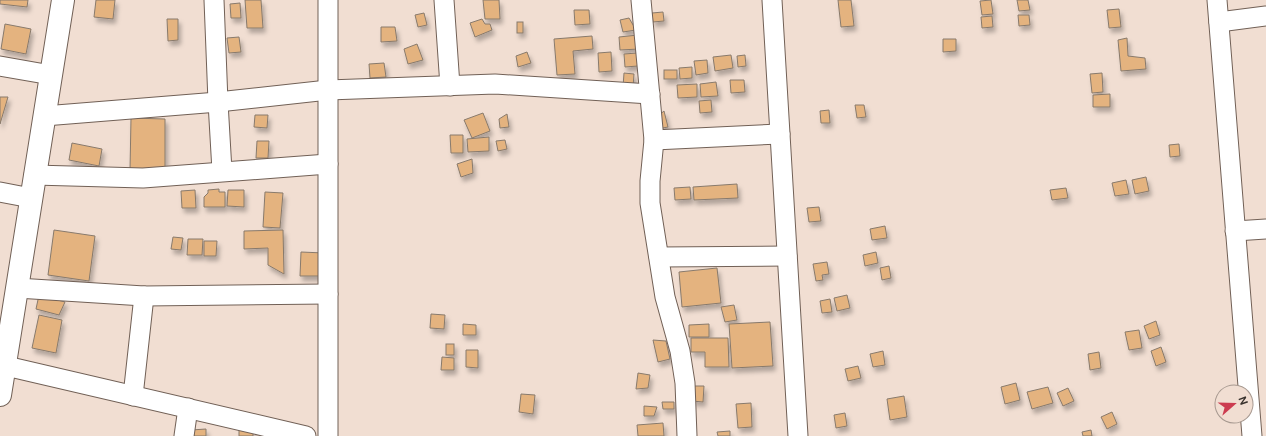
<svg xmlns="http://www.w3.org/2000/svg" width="1266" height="436" font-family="'DM Sans',sans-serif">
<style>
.building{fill:#e4b37f;stroke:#887a6c;filter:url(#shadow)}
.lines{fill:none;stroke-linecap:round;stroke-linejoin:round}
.minor-casing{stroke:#716056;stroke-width:21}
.secondary-casing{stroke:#716056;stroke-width:24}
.minor{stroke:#fff;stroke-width:19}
.secondary{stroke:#fff;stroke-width:22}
</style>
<defs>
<filter id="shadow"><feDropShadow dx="2.5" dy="4.5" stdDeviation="2" flood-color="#0004"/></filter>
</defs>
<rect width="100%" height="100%" fill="#f1ded2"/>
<!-- building -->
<g class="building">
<path d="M0 0H28L27 7 0 4Z"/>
<path d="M96 0H115L113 19 94 17Z"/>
<path d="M245 0H261L263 28H247Z"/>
<path d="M483 0H499L500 19H485Z"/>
<path d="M838 0H851L854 26 841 27Z"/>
<path d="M991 0 993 14 982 15 980 1Z"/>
<path d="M1017 0H1028L1030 10 1019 11Z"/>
<path d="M240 3 241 18H231L230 4Z"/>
<path d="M1119 9 1121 27 1109 28 1107 10Z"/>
<path d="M574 10H589L590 24 575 25Z"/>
<path d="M663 12 664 21 653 22 652 13Z"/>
<path d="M424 13 427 25 418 27 415 15Z"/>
<path d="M1018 15H1029L1030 25 1019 26Z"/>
<path d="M992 16 993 27 982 28 981 17Z"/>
<path d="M629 18 636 30 623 32 620 20Z"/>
<path d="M167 19H178V40L168 41Z"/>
<path d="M482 19 485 24H490L492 30 475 37 470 23Z"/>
<rect x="517" y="22" width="6" height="11"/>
<path d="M5 24 31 29 26 54 1 49Z"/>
<path d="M381 27H395L397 41 381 42Z"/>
<path d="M638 35 639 49 620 50 619 37Z"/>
<path d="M592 36 593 49 573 51 575 74 557 75 554 39Z"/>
<path d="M239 37 241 52 229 53 227 38Z"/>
<path d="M1127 38 1128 56 1145 58 1146 69 1121 71 1118 40Z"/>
<path d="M943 39H956V51L943 52Z"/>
<path d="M417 44 423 60 408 64 404 49Z"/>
<path d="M527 52 531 63 518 67 516 56Z"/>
<path d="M611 52 612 71 599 72 598 53Z"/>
<path d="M637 53 638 66 625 67 624 54Z"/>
<path d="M731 55 733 68 715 71 713 57Z"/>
<path d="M745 55 746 66 738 67 737 56Z"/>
<path d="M707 60 708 73 696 75 694 61Z"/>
<path d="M384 63 386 77 370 78 369 64Z"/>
<path d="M692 67V78L680 79 679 68Z"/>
<rect x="664" y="70" width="13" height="9"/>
<path d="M624 73 634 74 633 87H623Z"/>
<path d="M1102 73 1103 92 1092 93 1090 74Z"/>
<path d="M730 80H744L745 92 731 93Z"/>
<path d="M716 82 718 96 701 97 700 84Z"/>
<path d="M697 84V97L678 98 677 85Z"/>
<path d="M1110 94V107H1093V95Z"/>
<path d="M0 97H8L0 124Z"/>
<path d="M711 100 712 112 700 113 699 101Z"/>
<path d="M855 105H864L866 117 857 118Z"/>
<path d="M829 110 830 123H821L820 111Z"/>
<path d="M664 111 668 127 657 129 658 116Z"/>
<path d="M483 113 490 131 472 138 464 120Z"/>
<path d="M507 114 509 127 500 128 499 119Z"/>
<path d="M255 115H268L267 128 254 127Z"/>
<path d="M131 118 165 119V170H130Z"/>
<path d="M450 135H463V153H451Z"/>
<path d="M489 137V151L468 152 467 139Z"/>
<path d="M505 140 507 149 498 151 496 141Z"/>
<path d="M257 141H269L268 158H256Z"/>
<path d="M72 143 102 149 99 166 69 160Z"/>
<path d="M1179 144 1180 156 1170 157 1169 145Z"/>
<path d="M472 159 473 173 461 177 457 164Z"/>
<path d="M1146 177 1149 191 1135 194 1132 180Z"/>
<path d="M1126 180 1129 194 1115 196 1112 183Z"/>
<path d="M737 184 738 198 694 200 693 187Z"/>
<path d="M690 187 691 199 675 200 674 188Z"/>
<path d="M1066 188 1068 198 1052 200 1050 190Z"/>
<path d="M219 189V192H225V207H204V197L208 193V190Z"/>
<path d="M195 190 196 208H182L181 191Z"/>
<path d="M228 190H244V207L227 206Z"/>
<path d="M265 192 283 193 280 228 263 227Z"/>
<path d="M819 207 821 221 809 222 807 208Z"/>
<path d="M885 226 887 238 872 240 870 229Z"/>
<path d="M54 230 95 236 89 281 48 275Z"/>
<path d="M283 230 284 274 268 265V248L244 249V231Z"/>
<path d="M173 237 183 238 181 250 171 249Z"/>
<path d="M188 239H203L202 255H187Z"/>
<path d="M204 241H217L216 256H204Z"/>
<path d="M301 252 324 253V276H300Z"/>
<path d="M876 252 878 263 865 266 863 255Z"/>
<path d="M827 262 829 274 822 275 823 280 816 281 813 264Z"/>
<path d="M889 266 891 278 882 280 880 268Z"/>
<path d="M717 268 721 303 682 307 679 272Z"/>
<path d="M39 295 65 302 59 315 36 309Z"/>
<path d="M847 295 850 308 837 311 834 298Z"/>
<path d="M830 299 832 312 822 313 820 301Z"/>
<path d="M734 305 737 320 725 322 721 307Z"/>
<path d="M431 314 445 315 444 329 430 328Z"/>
<path d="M39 315 62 320 56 353 32 348Z"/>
<path d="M1156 321 1160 335 1149 339 1144 326Z"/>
<path d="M770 322 773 366 732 368 729 324Z"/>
<path d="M463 324 476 325V335H463Z"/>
<path d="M709 324V337H689V325Z"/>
<path d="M1139 330 1142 348 1129 350 1125 332Z"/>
<path d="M691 338H728L729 367H705V352H691Z"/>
<path d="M653 340 666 341 670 359 658 362Z"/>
<rect x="446" y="344" width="8" height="11"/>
<path d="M1161 347 1166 362 1156 366 1151 351Z"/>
<path d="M466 350H478V368L466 367Z"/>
<path d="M883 351 885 365 873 367 870 354Z"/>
<path d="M1099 352 1101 368 1090 370 1088 354Z"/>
<path d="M442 357 454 358V370H441Z"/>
<path d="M858 366 861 378 848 381 845 369Z"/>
<path d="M638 373 650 375 648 388 636 389Z"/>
<path d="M1016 383 1020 400 1005 404 1001 387Z"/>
<path d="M692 386H704L703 402 692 401Z"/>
<path d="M1048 387 1053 403 1032 409 1027 392Z"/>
<path d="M1068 388 1074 401 1063 406 1057 393Z"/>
<path d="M521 394 535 395 533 414 519 412Z"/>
<path d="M904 396 907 417 890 420 887 399Z"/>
<path d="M662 402H674V409H663Z"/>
<path d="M751 403 752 427 738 428 736 404Z"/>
<path d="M644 406 657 407 654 416H644Z"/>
<path d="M1112 412 1117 424 1107 429 1101 417Z"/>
<path d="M845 413 847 426 836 428 834 415Z"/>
<path d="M663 423 664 436H638L637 425Z"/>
<path d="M206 429V436H191V430Z"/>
<rect x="239" y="430" width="14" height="6"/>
<path d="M1091 430 1092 436H1083L1082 432Z"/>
<path d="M730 431V436H718L717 432Z"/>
</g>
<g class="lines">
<defs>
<g id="minor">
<path d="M214 0 218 102 222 171"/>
<path d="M444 0 450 86"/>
<path d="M641 0 654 140 650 181V203L665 297 680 351 685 383 687 436"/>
<path d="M772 0 798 436"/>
<path d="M1217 0 1252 436"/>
<path d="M1219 22 1266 16"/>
<path d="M0 66 51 75"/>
<path d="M44 116 218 102 328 90 495 84 650 94"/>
<path d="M654 140 780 134"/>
<path d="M34 175 143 178 328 164"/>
<path d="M0 192 31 198"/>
<path d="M1235 231 1266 229"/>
<path d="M659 257 787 256"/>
<path d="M17 288 144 296 328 294"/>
<path d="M6 366 306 436"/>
<path d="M133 396 144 296"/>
<path d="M184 436 188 408"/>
<path d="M328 436V0"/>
</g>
<path id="secondary" d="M0 395 63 0"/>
</defs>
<!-- minor casing -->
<use href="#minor" class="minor-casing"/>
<!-- secondary casing -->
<use href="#secondary" class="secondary-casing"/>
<!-- minor -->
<use href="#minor" class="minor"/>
<!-- secondary -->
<use href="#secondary" class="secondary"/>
</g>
<!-- north arrow -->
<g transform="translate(1234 404) rotate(70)"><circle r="19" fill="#f1ded2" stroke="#a79990"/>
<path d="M0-3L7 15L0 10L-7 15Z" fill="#cc3c50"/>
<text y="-6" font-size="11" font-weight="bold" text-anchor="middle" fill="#39322d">N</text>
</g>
</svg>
